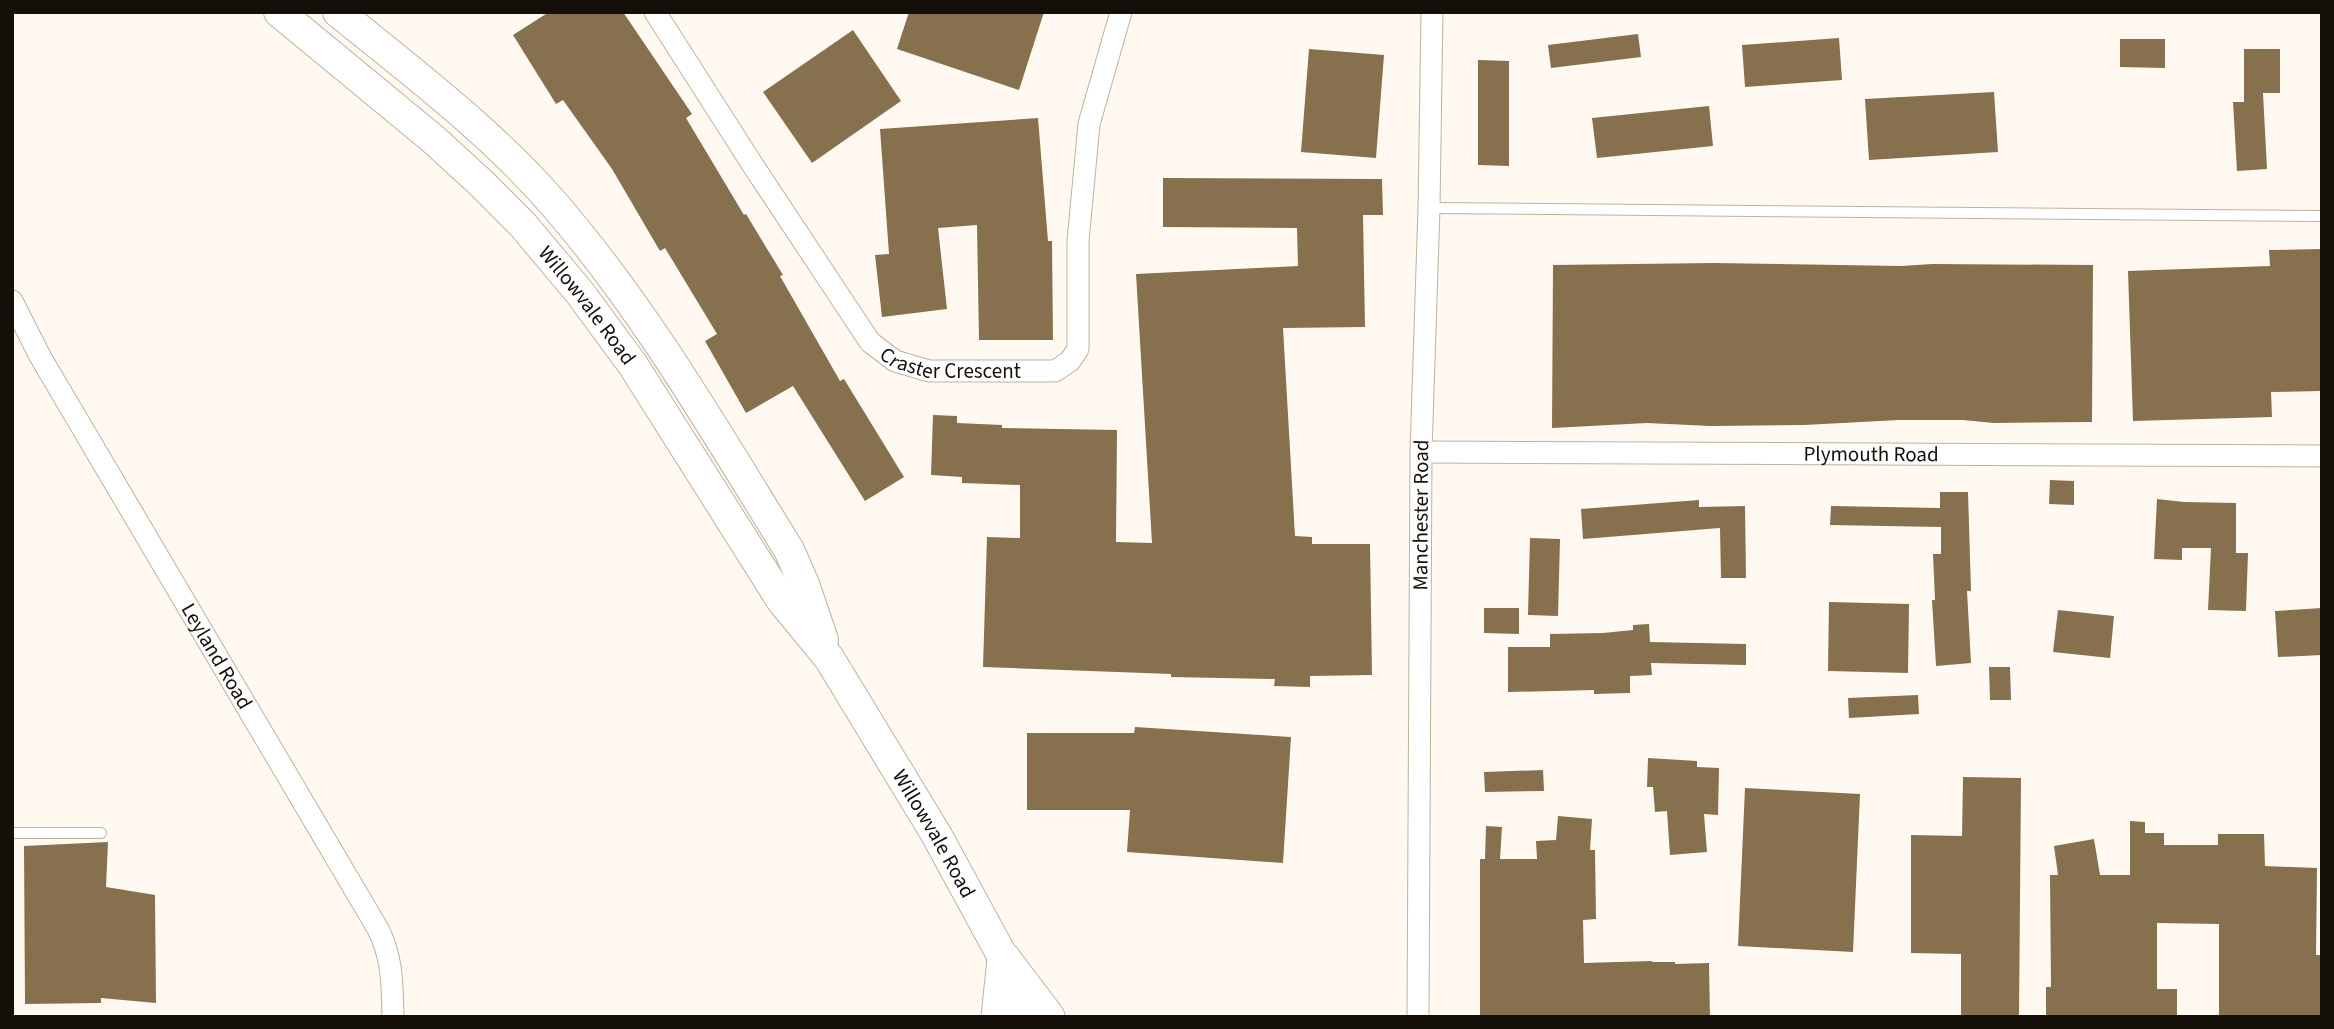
<svg xmlns="http://www.w3.org/2000/svg" width="2334" height="1029" font-family="'Source Sans 3',sans-serif">
<style>
.building{fill:#86704d}
.lines{fill:none;stroke-linecap:round;stroke-linejoin:round}
.service-casing{stroke:#bfb29e;stroke-width:12}
.minor-casing{stroke:#bfb29e;stroke-width:23}
.secondary-casing{stroke:#bfb29e;stroke-width:32}
.trunk-casing{stroke:#bfb29e;stroke-width:35}
.service{stroke:#fff;stroke-width:10}
.minor{stroke:#fff;stroke-width:21}
.secondary{stroke:#fff;stroke-width:30}
.trunk{stroke:#fff;stroke-width:33}
.labels{text-anchor:middle;dominant-baseline:central;stroke-width:5;stroke-linejoin:round;paint-order:stroke}
.street-label{font-size:21px;fill:#140f08;stroke:#fff}
</style>
<rect width="100%" height="100%" fill="#fff9f1"/>
<!-- building -->
<g class="building">
<path d="M549 12H623L692 114 686 118 744 215 746 214 783 275 780 276 840 381 844 379 904 477 865 501 793 386 746 413 705 341 717 334 665 248 660 251 612 169 563 100 556 104 513 35Z"/>
<path d="M909 12H1044L1019 90 897 49Z"/>
<path d="M853 30 901 101 812 163 763 92Z"/>
<path d="M1638 34 1641 57 1551 68 1548 45Z"/>
<path d="M1839 38 1842 80 1745 87 1742 45Z"/>
<path d="M2120 39H2165V68L2120 67Z"/>
<path d="M1309 49 1384 55 1376 158 1301 152Z"/>
<path d="M2244 49H2280V93H2263L2267 169 2237 171 2233 102H2244Z"/>
<path d="M1478 60 1509 61V166L1478 165Z"/>
<path d="M1994 92 1998 152 1869 160 1865 99Z"/>
<path d="M1709 106 1713 146 1597 158 1592 118Z"/>
<path d="M1038 118 1048 241H1052L1053 340H979L977 225 938 228 947 309 882 317 875 255 889 254 880 129Z"/>
<path d="M1163 178 1382 179 1383 215H1363L1365 327 1283 328 1295 536 1312 537V544H1370L1372 675 1310 676V687L1274 686 1275 679 1171 677V674L983 667 987 537 1020 538V485L962 483V477L931 475 933 415 957 416V423L1002 425V428L1117 430 1116 542 1152 543 1136 274 1298 266 1297 228 1163 227Z"/>
<path d="M2322 249V391L2271 392 2272 417 2133 421 2128 271 2270 266 2269 250Z"/>
<path d="M1713 263 1901 266 1932 264 2093 265 2092 422 1994 423 1963 420H1899L1804 425 1710 426 1647 423 1552 428 1553 265Z"/>
<path d="M2050 480 2074 481V505L2049 504Z"/>
<path d="M1940 492H1968L1971 591H1967L1971 663 1936 666 1932 600H1935L1933 554H1941V527L1830 525 1831 506 1940 508Z"/>
<path d="M2157 499 2184 502 2236 503V553H2248L2246 611 2208 610 2211 548H2182V560L2154 559Z"/>
<path d="M1699 500V507L1745 506 1746 578H1721L1720 528 1583 539 1581 509Z"/>
<path d="M1530 538 1560 539 1558 616 1528 615Z"/>
<path d="M1829 602 1909 604 1908 673 1828 671Z"/>
<path d="M1484 608H1519V634L1484 633Z"/>
<path d="M2322 608V655L2278 657 2275 611Z"/>
<path d="M2058 610 2114 616 2110 658 2053 652Z"/>
<path d="M1649 624 1650 642 1746 644V665L1651 663 1652 675 1630 676V693L1594 694V690L1508 692V647H1550V634L1603 633 1633 630V625Z"/>
<path d="M1989 667H2010L2011 700H1990Z"/>
<path d="M1918 695 1919 714 1849 718 1848 698Z"/>
<path d="M1135 727 1291 737 1283 863 1127 852 1130 810H1027V733H1134Z"/>
<path d="M1648 758 1697 761V767L1719 768 1718 815 1704 814 1707 852 1670 855 1667 811 1655 812 1653 787H1647Z"/>
<path d="M1543 770 1544 791 1485 792 1484 772Z"/>
<path d="M1963 777 2021 778 2019 1017H1961V954L1911 953V835L1962 836Z"/>
<path d="M1745 788 1860 794 1853 952 1738 946Z"/>
<path d="M1558 816 1592 819 1590 850H1595L1596 919 1583 920 1584 963 1652 961V962H1675V964L1709 963 1710 1017H1480V859H1485L1486 826 1502 827 1500 859H1537L1536 841 1556 840Z"/>
<path d="M2130 821 2145 822V833H2164V845H2218V834H2264L2265 866 2317 868 2316 955H2320V1017L2219 1016V924L2157 923V989H2177V1017H2046V987H2051L2050 875H2058L2054 846 2094 839 2100 875H2130Z"/>
<path d="M108 842 106 887 155 895 156 1003 101 998V1003L25 1004 24 846Z"/>
</g>
<g class="lines">
<defs>
<g id="service">
<path d="M1429 208 2322 216"/>
<path d="M12 833H101"/>
</g>
<g id="minor">
<path id="s1" d="M655 12 754 167 870 342 895 361 929 371H1055L1070 361 1078 349V241L1089 124 1121 12"/>
<path id="s2" d="M12 301 41 358 378 929C393 959 392 984 393 1017"/>
<path id="s3" d="M1421 452 2322 456"/>
<path id="s4" d="M1418 1017 1421 452 1429 208 1432 12"/>
</g>
<g id="secondary">
<path id="s5" d="M279 12 433 139 480 182 523 225 580 293 633 365 782 601 829 658 936 834 1004 959 1025 1017"/>
<path d="M338 12C412 72 490 131 553 203 645 309 715 431 789 550L804 584 823 640"/>
</g>
<g id="trunk">
<path d="M1004 959 1048 1017"/>
<path d="M998 1017 1004 959"/>
</g>
</defs>
<!-- service casing -->
<use href="#service" class="service-casing"/>
<!-- minor casing -->
<use href="#minor" class="minor-casing"/>
<!-- secondary casing -->
<use href="#secondary" class="secondary-casing"/>
<!-- trunk casing -->
<use href="#trunk" class="trunk-casing"/>
<!-- service -->
<use href="#service" class="service"/>
<!-- minor -->
<use href="#minor" class="minor"/>
<!-- secondary -->
<use href="#secondary" class="secondary"/>
<!-- trunk -->
<use href="#trunk" class="trunk"/>
</g>
<g class="labels">
<!-- street labels -->
<g class="street-label">
<text stroke="none"><textPath href="#s5" startOffset="427">Willowvale Road</textPath></text>
<text stroke="none"><textPath href="#s1" startOffset="481">Craster Crescent</textPath></text>
<text stroke="none"><textPath href="#s3" startOffset="450">Plymouth Road</textPath></text>
<text stroke="none"><textPath href="#s4" startOffset="502">Manchester Road</textPath></text>
<text stroke="none"><textPath href="#s2" startOffset="410">Leyland Road</textPath></text>
<text stroke="none"><textPath href="#s5" startOffset="1060">Willowvale Road</textPath></text>
</g>
</g>
<!-- border -->
<rect width="2334" height="1029" fill="none" stroke="#140f08" stroke-width="28"/>
</svg>
